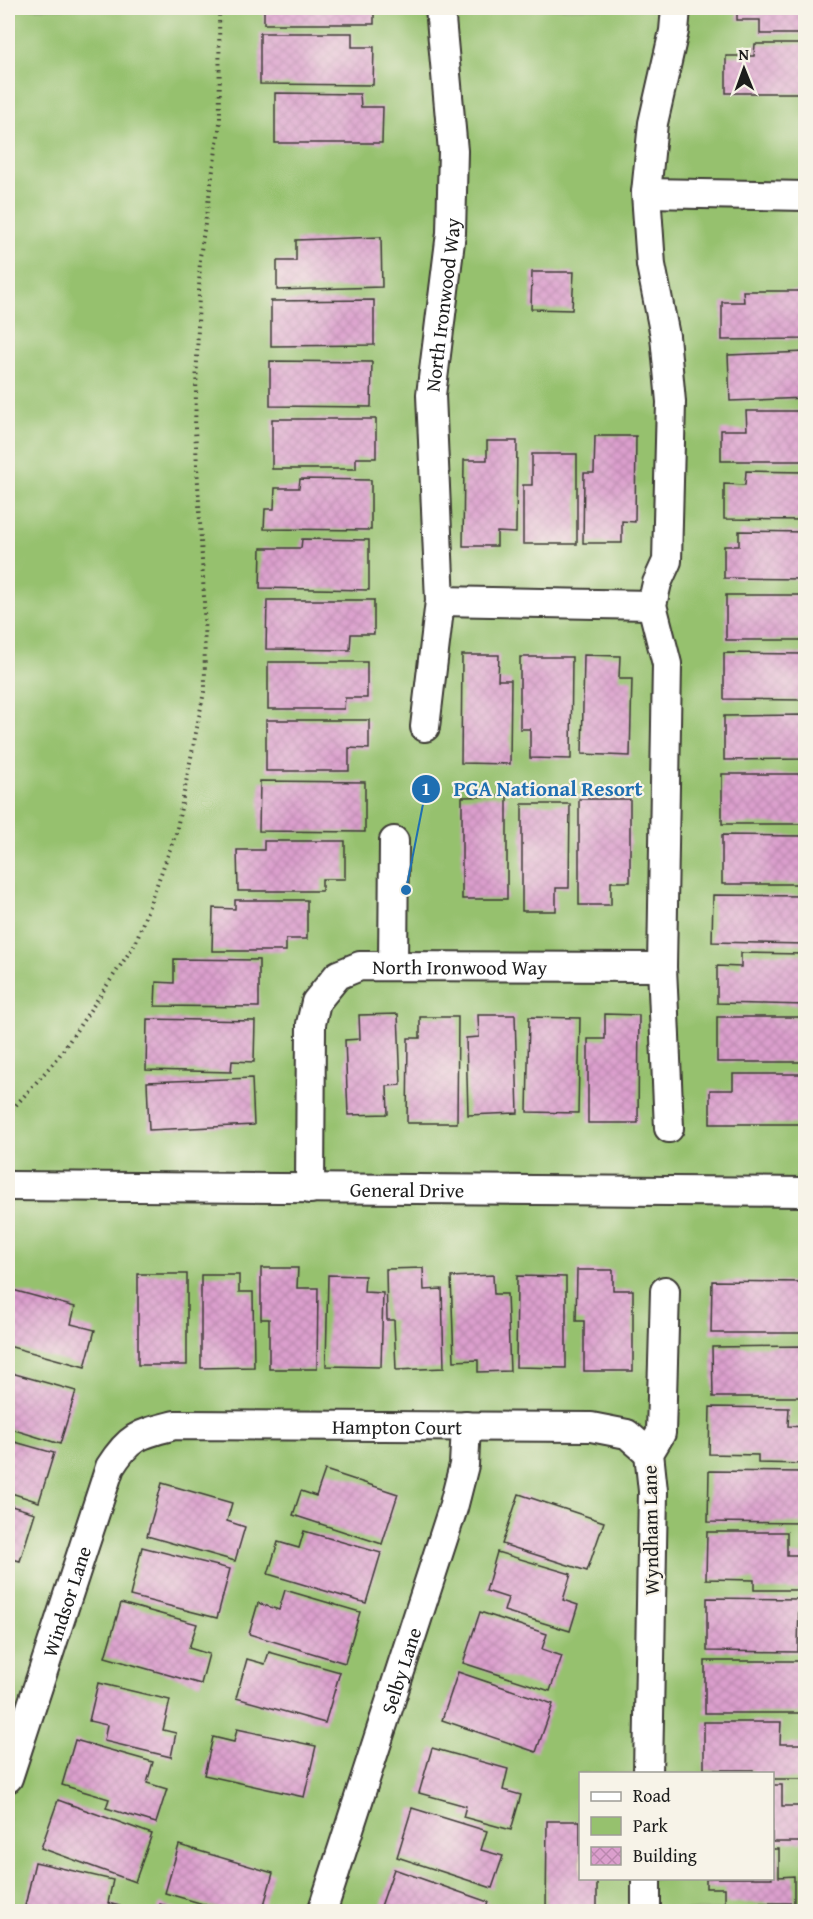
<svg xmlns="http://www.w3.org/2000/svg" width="813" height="1919" font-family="'Gentium Book Plus',serif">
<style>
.green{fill:#96c16e;stroke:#596e45;stroke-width:1.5;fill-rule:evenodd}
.building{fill:url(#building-cross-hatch)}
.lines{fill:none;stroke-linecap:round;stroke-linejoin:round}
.minor-casing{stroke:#3c3a35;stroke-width:32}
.path{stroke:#3c3a35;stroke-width:4;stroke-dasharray:1.5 4.5;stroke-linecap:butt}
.minor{stroke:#fff;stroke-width:28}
.labels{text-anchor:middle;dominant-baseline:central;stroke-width:4.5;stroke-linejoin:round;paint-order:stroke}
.street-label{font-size:20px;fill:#1c1c1c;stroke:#f7f3e8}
.leader{fill:none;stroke:#1f6fb2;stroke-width:2}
.callout-dot{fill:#1f6fb2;stroke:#f7f3e8;stroke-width:2}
.mark-label{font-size:18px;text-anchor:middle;font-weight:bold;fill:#fff}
.callout-label{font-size:21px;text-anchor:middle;font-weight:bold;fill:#1f6fb2;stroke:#f7f3e8;stroke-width:4.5;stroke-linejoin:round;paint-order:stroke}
</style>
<defs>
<pattern id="building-cross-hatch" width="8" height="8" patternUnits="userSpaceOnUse" patternTransform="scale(1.5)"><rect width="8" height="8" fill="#db9fcd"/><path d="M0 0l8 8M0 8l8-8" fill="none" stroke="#bb88af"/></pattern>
</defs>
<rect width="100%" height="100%" fill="#f7f3e8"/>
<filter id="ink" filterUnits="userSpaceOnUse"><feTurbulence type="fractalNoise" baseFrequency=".0167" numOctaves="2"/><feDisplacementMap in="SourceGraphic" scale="12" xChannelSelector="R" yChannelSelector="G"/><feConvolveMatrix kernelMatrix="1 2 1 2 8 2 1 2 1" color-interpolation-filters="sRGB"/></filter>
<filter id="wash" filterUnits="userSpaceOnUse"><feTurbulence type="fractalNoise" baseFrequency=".008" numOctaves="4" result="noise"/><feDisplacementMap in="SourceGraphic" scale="24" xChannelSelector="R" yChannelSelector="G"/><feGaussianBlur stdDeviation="1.35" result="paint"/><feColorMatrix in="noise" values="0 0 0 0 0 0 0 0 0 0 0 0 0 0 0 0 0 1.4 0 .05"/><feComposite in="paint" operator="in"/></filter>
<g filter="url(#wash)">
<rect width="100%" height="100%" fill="#f2e1c5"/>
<!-- green -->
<path class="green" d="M8 8H805V1911L8 1912ZM580 1774H772V1878H580Z"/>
<g id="blocks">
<!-- building -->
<g class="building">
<rect x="264" y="8" width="110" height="16"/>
<path d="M737 8H806V34H760V20H737Z"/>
<path d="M260 33H352V47H374L373 85 260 84Z"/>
<path d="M755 44H806V93H726V56H754Z"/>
<path d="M275 93 360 94 361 107H383L382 143H275Z"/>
<path d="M381 237 382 287 277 290V261H296V240Z"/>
<path d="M532 272H574L572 310 531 309Z"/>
<path d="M743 291H806V339L722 340V302H744Z"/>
<path d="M374 300V345L271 346V301Z"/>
<path d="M806 352V398L730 401 728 355Z"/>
<path d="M270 361 372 362 371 407 270 406Z"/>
<path d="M746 411H806V461H721V430H747Z"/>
<path d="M272 419H376V458H356V469H272Z"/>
<path d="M595 436H636L635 522 622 521V543H583L584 473H594Z"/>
<path d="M487 441H517L516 533 497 532V546H463L464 460H487Z"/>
<path d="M532 454H577V544H523V485H532Z"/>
<path d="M746 471 806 472V520L724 519V484L745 485Z"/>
<path d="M300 479 371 480V530L264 529 265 509H274L275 488H299Z"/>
<path d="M739 531 806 532V579L724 578V546H739Z"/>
<path d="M302 539 369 540V590L260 588 261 548H301Z"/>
<rect x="726" y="595" width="80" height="45"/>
<path d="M267 600H374V634H351L350 650 266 649Z"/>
<path d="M724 653 806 654V700L724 699Z"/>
<path d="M462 655H499L498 680H511L510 764 461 763Z"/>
<path d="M584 655 620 656 619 679H632L630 756 582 754Z"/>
<path d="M520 657H572L571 759 530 758V729H520Z"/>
<path d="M268 662H367V698H345L344 709H268Z"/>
<path d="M806 715V759L724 760V716Z"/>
<path d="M266 720H369V749L349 748V771H266Z"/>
<rect x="722" y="774" width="84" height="50"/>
<path d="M260 781 365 782V832L259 831Z"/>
<path d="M507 796V899H462V797Z"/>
<path d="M579 799H630V882H611V905H579Z"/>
<path d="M522 804H570L569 888H556V911H522Z"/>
<path d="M722 835 806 836V884H722Z"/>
<path d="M264 841H345V879H322V891H238L237 850H264Z"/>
<path d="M713 895 806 896V944L712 942Z"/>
<path d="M235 900H307V939H286V951H212L213 908 235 909Z"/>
<path d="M741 953 806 954V1005L717 1003V966L741 967Z"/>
<path d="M174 959 259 960V1007L155 1006 156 982 174 983Z"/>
<path d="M398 1014 401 1085 387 1086 388 1114 348 1115 345 1040 360 1039 359 1015Z"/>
<path d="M605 1014 639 1015 638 1123H588V1039H605Z"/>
<path d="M478 1015H515L518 1113 468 1115 466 1038 479 1037Z"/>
<path d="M420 1017H458L457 1123H407L408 1038H420Z"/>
<path d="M529 1017 580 1018 578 1113 527 1112Z"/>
<rect x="717" y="1017" width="89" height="45"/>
<path d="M147 1019 255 1021 254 1062 232 1061 231 1072 146 1070Z"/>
<path d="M733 1074H806V1124H710V1090H733Z"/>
<path d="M252 1078 254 1125 149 1130 147 1082Z"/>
<path d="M261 1268H298L297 1288H318L317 1369H269V1319H261Z"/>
<path d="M423 1268 424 1290 442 1289 444 1368 396 1370 394 1320H387L386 1269Z"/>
<path d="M577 1270H613V1290H633V1371H584V1321H576Z"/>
<rect x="138" y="1274" width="49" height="91"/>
<path d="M201 1275H239V1292H253L254 1367 201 1368Z"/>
<path d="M328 1275 365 1276 364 1292 383 1293 381 1367 326 1366Z"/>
<path d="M493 1275 494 1294H507L510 1371 478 1372V1360L454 1361 451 1277Z"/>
<path d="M517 1276 566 1277V1368L516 1367Z"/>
<path d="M712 1281 806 1282V1333H711Z"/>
<path d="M9 1289 75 1307 71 1324 95 1330 85 1367 8 1346Z"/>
<path d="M803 1346V1397H713L712 1347Z"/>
<path d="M8 1372 76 1391 60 1444 8 1428Z"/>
<path d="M710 1407 789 1408 788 1426 806 1427V1464L758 1463V1455L709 1454Z"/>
<path d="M8 1440 54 1453 39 1502 8 1492Z"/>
<path d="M325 1470 398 1494 382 1544 293 1515 301 1491 316 1496Z"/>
<path d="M709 1471 806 1472V1523L708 1522Z"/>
<path d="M162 1483 232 1503 227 1521 245 1527 235 1561 147 1536Z"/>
<path d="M519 1494 604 1522 587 1571 502 1544Z"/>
<path d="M8 1505 35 1513 20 1561 8 1558Z"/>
<path d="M304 1531 381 1553 366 1603 268 1574 278 1542 299 1548Z"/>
<path d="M707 1532H787V1555H806V1590H754V1580L706 1579Z"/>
<path d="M142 1547 230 1569 217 1618 130 1596Z"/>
<path d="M497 1552 571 1574 563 1600 578 1605 570 1631 504 1611 508 1598 486 1591Z"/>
<path d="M8 1572 14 1573 8 1592Z"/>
<path d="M285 1590 360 1612 345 1663 249 1634 258 1603 279 1610Z"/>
<path d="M707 1598 799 1599 798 1652 707 1651Z"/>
<path d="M121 1603 197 1624 189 1648 209 1654 201 1684 105 1657Z"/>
<path d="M480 1612 547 1634 542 1649 562 1656 550 1691 463 1663Z"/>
<path d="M269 1652 340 1672 325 1723 236 1698 247 1659 265 1664Z"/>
<rect x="705" y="1661" width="100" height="52"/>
<path d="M458 1672 553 1704 536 1752 442 1720Z"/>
<path d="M98 1683 170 1700 163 1730 176 1733 171 1757 104 1741 107 1725 89 1721Z"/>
<path d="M704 1722H781L780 1744H803L804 1779H772V1774H753V1770H704Z"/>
<path d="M237 1729 316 1746 304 1797 204 1775 213 1737 234 1742Z"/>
<path d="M75 1740 153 1762 147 1783 167 1789 156 1823 106 1808 109 1799 62 1785Z"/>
<path d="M432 1748 508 1769 503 1790 521 1795 511 1830 463 1817 466 1806 419 1793Z"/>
<path d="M772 1785H782V1806H803L802 1842H772Z"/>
<path d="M58 1800 152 1834 135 1882 41 1848Z"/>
<path d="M412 1808 487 1831 481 1850 503 1856 492 1888 397 1857Z"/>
<path d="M547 1821H580V1878H597V1912H546Z"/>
<path d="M179 1845 273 1873 262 1912H231L165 1893Z"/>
<path d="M772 1849H779V1877L794 1876V1903H725V1888H706V1878H772Z"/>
<path d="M35 1862 113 1880 108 1903 120 1906 119 1912H48L25 1906Z"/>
<path d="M394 1869 488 1902 485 1912H379Z"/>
<path d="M160 1904 184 1911V1912H157Z"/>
</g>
</g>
</g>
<g filter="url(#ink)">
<use href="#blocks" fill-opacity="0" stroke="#3c3a35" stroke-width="1.5"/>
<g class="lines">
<defs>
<g id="minor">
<path d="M646 193 806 196"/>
<path d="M440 601 652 605"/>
<path id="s1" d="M425 727 440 601 431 395 451 233 453 151 440 8"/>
<path d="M393 966 394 841"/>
<path d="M669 1128 662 967 667 664 652 605 657 583 667 561 671 402 665 336 651 265 646 193 653 123 674 31 676 8"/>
<path id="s2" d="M8 1186 806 1192"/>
<path id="s3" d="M310 1189 311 1024 316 1002 338 975 360 966 662 967"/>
<path d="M648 1774 653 1491 649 1453 661 1433 665 1291"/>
<path id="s4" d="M8 1778 110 1467C130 1435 140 1434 175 1425L591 1427 627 1434 649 1453"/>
<path id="s5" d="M322 1912 453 1508 464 1465 466 1426"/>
<path d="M646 1912V1878"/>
</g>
</defs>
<!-- minor casing -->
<use href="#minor" class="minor-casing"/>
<!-- path -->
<path class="path" d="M8 1114 57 1059 135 944 176 833 205 687 204 597 195 428 200 257 220 123 219 8"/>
<!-- minor -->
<use href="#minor" class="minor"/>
</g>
</g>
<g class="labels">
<!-- street labels -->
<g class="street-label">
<text stroke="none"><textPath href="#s1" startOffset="424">North Ironwood Way</textPath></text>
<text stroke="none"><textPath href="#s3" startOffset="346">North Ironwood Way</textPath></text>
<text stroke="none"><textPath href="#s2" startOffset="399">General Drive</textPath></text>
<text stroke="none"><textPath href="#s4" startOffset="630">Hampton Court</textPath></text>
<text transform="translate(650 1530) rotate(-91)">Wyndham Lane</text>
<text stroke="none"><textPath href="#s4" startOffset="186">Windsor Lane</textPath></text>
<text stroke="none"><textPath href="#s5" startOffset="254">Selby Lane</textPath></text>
</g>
</g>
<!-- callouts -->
<path class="leader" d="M406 890L426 789"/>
<g class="callout-dot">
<circle cx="406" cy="890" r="6"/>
<circle cx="426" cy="789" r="15"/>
</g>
<g class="mark-label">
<text x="426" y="795">1</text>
</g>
<g class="callout-label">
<text x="548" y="796">PGA National Resort</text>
</g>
<!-- margin -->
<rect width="813" height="1919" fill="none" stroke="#f7f3e8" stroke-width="30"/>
<!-- legend -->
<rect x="579" y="1772" width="195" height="108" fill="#f7f3e8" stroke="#9f9d96" stroke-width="1.5"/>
<rect x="591" y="1792" width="30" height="9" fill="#ffffff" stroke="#9f9d96" stroke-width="1.5"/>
<text x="633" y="1802" font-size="18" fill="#1c1c1c">Road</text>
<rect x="591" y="1817" width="30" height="18" fill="#96c16e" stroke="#9f9d96" stroke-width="1.5"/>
<text x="633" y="1832" font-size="18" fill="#1c1c1c">Park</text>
<rect x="591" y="1847" width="30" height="18" fill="url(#building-cross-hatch)" stroke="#9f9d96" stroke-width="1.5"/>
<text x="633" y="1862" font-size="18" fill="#1c1c1c">Building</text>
<!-- north arrow -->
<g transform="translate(744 69) rotate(359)" stroke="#f7f3e8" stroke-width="4.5" paint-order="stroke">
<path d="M0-4.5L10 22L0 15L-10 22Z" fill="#1c1c1c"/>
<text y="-9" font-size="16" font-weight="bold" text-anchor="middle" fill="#1c1c1c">N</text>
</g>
</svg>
